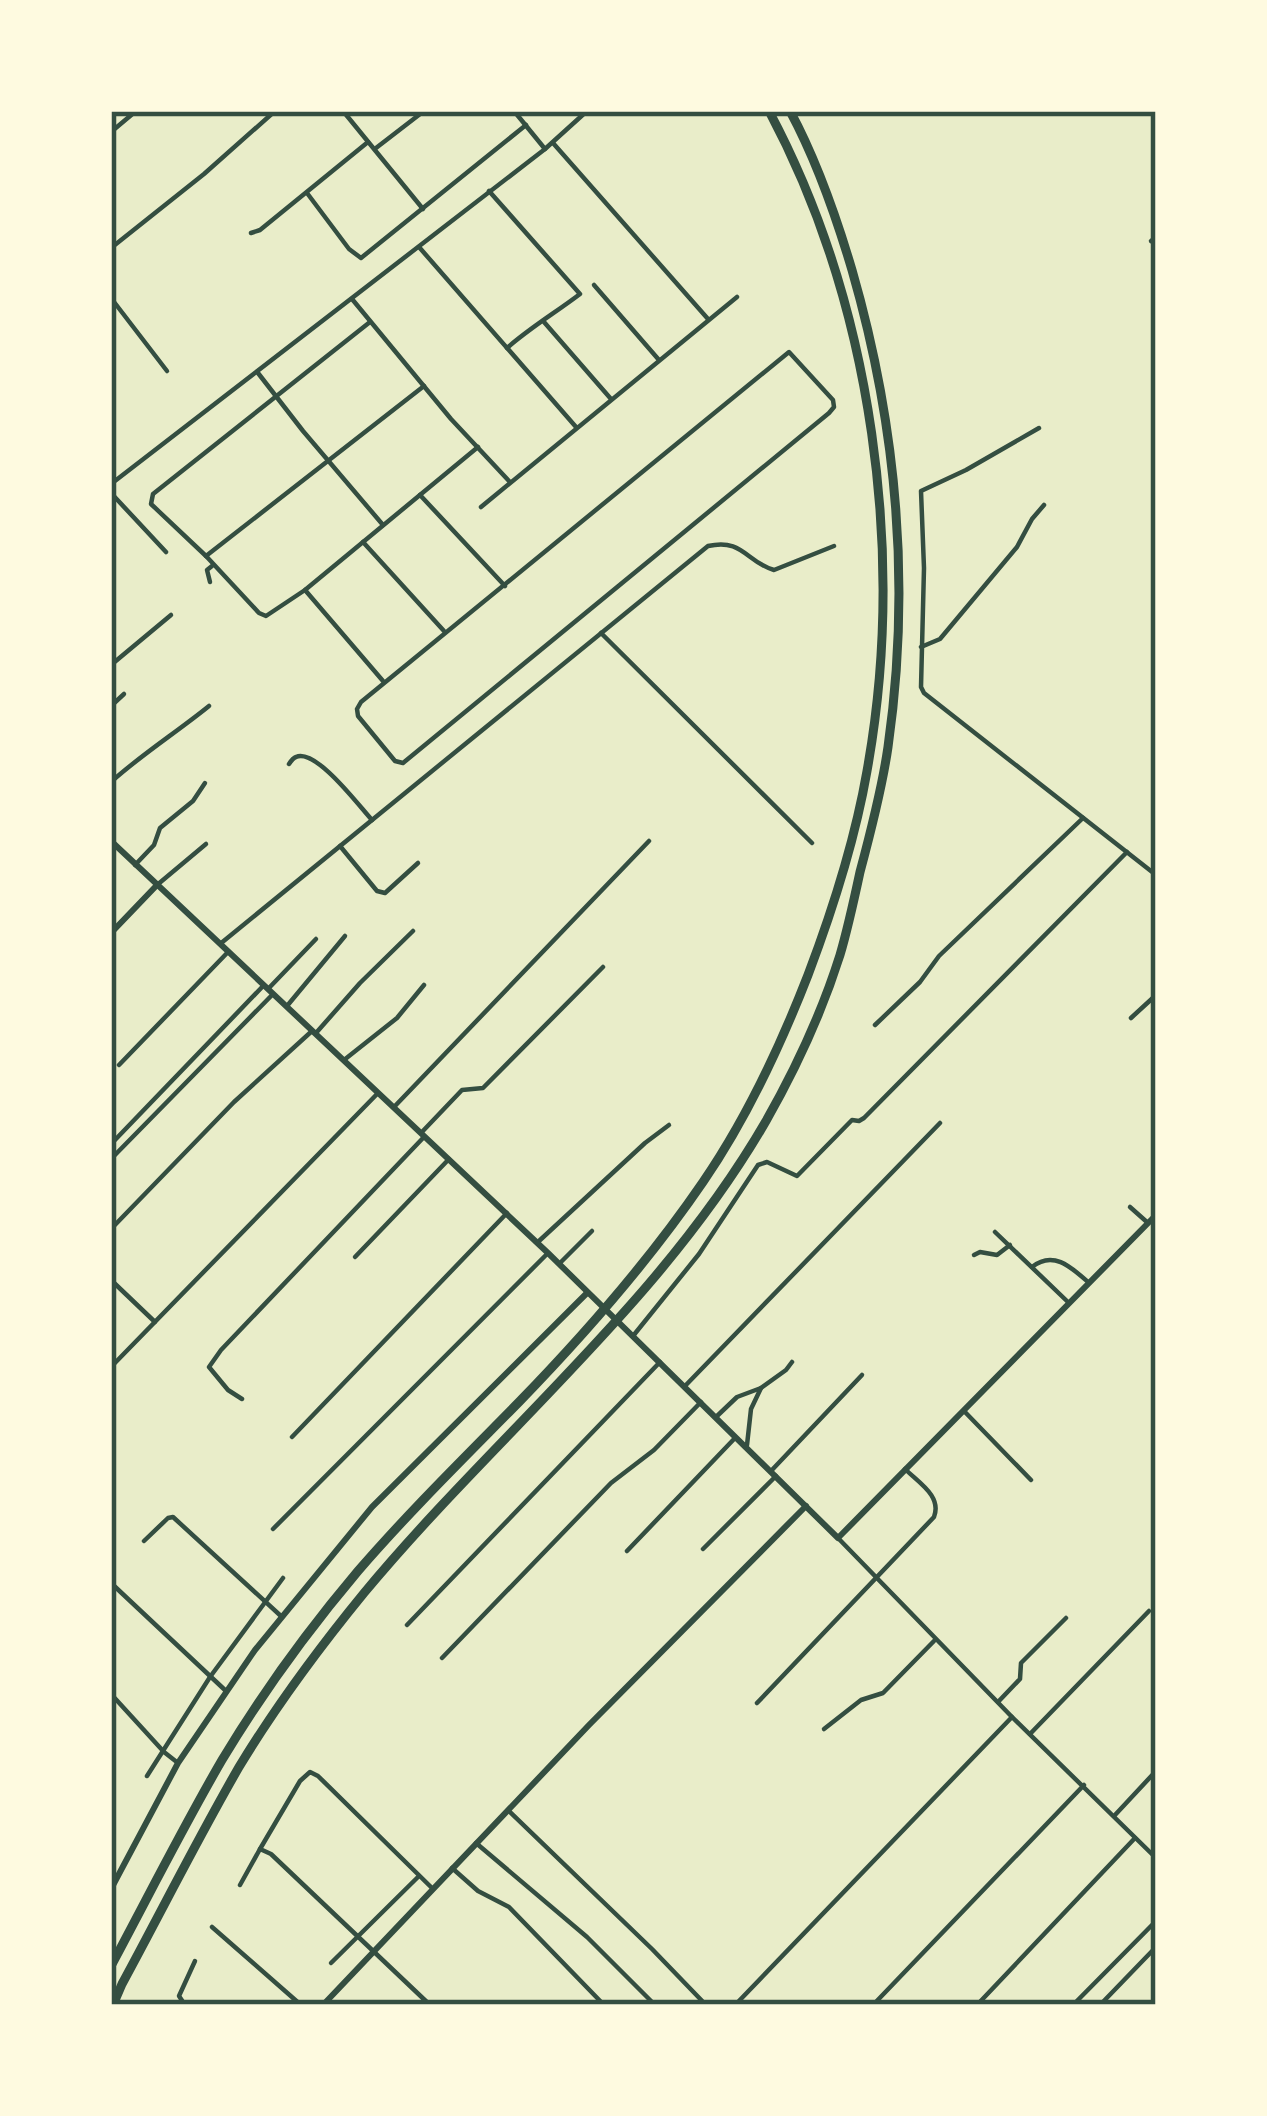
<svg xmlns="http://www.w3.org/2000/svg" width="1267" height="2116" font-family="'Fira Sans Condensed',sans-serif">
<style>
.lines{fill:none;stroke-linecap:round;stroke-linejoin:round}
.minor{stroke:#344e41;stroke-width:4.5}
.tertiary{stroke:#344e41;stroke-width:6}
.motorway{stroke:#344e41;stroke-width:9}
.neatline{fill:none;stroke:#344e41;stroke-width:4.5}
</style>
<rect width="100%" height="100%" fill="#e9edc9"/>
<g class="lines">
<!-- minor -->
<g class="minor">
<path d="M343 111 423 209"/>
<path d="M514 111 545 149"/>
<path d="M111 132 136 111"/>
<path d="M553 143 708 319"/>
<path d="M376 148 424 111"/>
<path d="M489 191 580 294C555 313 531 327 507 348"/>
<path d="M307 193 349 249 361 258 526 125"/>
<path d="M251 233 260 230 368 142"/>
<path d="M1151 241 1156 237"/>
<path d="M419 247 576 427"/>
<path d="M111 248 204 174 275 111"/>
<path d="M594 285 659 360"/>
<path d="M111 298 167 371"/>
<path d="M352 299 451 419 509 481"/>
<path d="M370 322 153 494 151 504 206 556 259 613 266 616 305 590 478 447"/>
<path d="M544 322 611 399"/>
<path d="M789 352 833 400 834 407 829 413 403 763 395 761 358 716 357 709 361 702Z"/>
<path d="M258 373 303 431 383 525"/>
<path d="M1039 428 966 470 921 491 924 568 921 687 924 693 1156 875"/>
<path d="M111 484 545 149 587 111"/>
<path d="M111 493 166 552"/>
<path d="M420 495 505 586"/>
<path d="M481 507 737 297"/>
<path d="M363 542 444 631"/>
<path d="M206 556 424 386"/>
<path d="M210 582 207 570 212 566"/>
<path d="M305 590 383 681"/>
<path d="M601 633 812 843"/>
<path d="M921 647 940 639 1017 547 1032 519 1044 505"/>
<path d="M111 665 171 615"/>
<path d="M111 706 124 694"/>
<path d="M289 764C291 761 293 758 296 757 316 748 359 806 372 820"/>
<path d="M111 782C142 754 177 732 209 706"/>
<path d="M340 846 377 891 385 893 418 863"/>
<path d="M135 865 154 845 160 828 193 801 205 783"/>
<path d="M157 885 206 844"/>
<path d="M220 944 708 546C743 538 746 562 774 570L834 546"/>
<path d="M268 989 316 939"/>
<path d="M287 1006 345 936"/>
<path d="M1131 1018 1156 995"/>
<path d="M875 1025 920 982 939 956 1083 818"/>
<path d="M316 1033 360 983 413 931"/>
<path d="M344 1060 397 1018 424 985"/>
<path d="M119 1065 228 952"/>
<path d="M395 1106 649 841"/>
<path d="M421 1133 462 1090 483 1088 603 967"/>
<path d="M114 1141 264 985"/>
<path d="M111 1159 273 994"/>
<path d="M1130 1207 1148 1223"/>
<path d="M111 1229 234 1102 312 1031"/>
<path d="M995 1232 1069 1303"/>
<path d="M539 1241 645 1143 669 1125"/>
<path d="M974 1255 980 1252 997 1255 1010 1245"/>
<path d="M355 1257 449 1159"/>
<path d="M559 1264 592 1231"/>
<path d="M1032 1267C1053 1250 1071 1267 1088 1282"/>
<path d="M111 1280 155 1322"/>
<path d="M633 1336 699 1254 758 1165 767 1162 797 1176 852 1120 859 1121 864 1118 1127 852"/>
<path d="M111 1367 378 1093"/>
<path d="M685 1386 940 1123"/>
<path d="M242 1399 228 1390 209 1367 221 1350 423 1138"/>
<path d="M964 1411 1031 1480"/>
<path d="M716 1417 737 1397 761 1388 786 1370 792 1362"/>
<path d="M292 1437 507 1213"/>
<path d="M747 1445 751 1409 761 1388"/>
<path d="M771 1471 862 1375"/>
<path d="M273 1529 548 1253"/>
<path d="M838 1538 1012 1717 1156 1858"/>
<path d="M144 1541 168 1518 173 1517 282 1617"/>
<path d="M703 1549 776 1476"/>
<path d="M627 1551 735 1438"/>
<path d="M111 1583 226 1691"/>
<path d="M407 1625 660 1362"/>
<path d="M442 1658 611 1483 654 1450 701 1402"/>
<path d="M111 1694 164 1752 178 1763"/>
<path d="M998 1702 1020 1679 1021 1663 1066 1618"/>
<path d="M757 1703 934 1517C942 1496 919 1483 905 1469"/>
<path d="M824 1729 861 1700 883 1693 934 1641"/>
<path d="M1030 1734 1149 1611"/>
<path d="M147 1776 210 1677 283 1578"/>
<path d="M508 1810 652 1949 706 2005"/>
<path d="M1115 1815 1156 1771"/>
<path d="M476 1843 587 1937 655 2005"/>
<path d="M260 1849 300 1781 310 1772 318 1776 433 1889"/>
<path d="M452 1868 478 1891 509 1907 604 2005"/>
<path d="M240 1885 260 1849 271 1854 430 2005"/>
<path d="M212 1927 301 2005"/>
<path d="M331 1963 419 1876"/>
<path d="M738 2002 1012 1717"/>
<path d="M185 2005 179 1996 195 1961"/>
<path d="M873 2005 1084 1785"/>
<path d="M977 2005 1135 1838"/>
<path d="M1073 2005 1156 1921"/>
<path d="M1100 2005 1156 1947"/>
</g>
<!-- tertiary -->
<g class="tertiary">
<path d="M111 841 548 1253 838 1538 1156 1215"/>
<path d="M111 933 157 885"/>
<path d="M111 1889 178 1763 255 1650 372 1507 587 1293"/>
<path d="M323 2005 589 1725 806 1506"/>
</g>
<!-- motorway -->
<g class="motorway">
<path d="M111 1966C148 1897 183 1827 222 1760 261 1695 309 1629 358 1571 410 1511 464 1458 519 1402 585 1334 649 1261 703 1182 747 1118 780 1047 808 975 833 909 855 840 867 771 906 555 873 306 769 111"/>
<path d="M113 2005 122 1984C161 1912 198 1838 239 1767 276 1706 319 1648 364 1593 496 1434 661 1303 766 1121 795 1070 822 1012 840 955 848 928 854 900 860 872 871 831 882 789 888 747 911 586 897 426 852 270 836 216 817 161 790 111"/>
</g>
</g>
<!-- border -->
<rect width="1267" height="2116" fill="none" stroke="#fefae0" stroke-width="228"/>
<rect x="114" y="114" width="1039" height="1888" class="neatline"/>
</svg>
